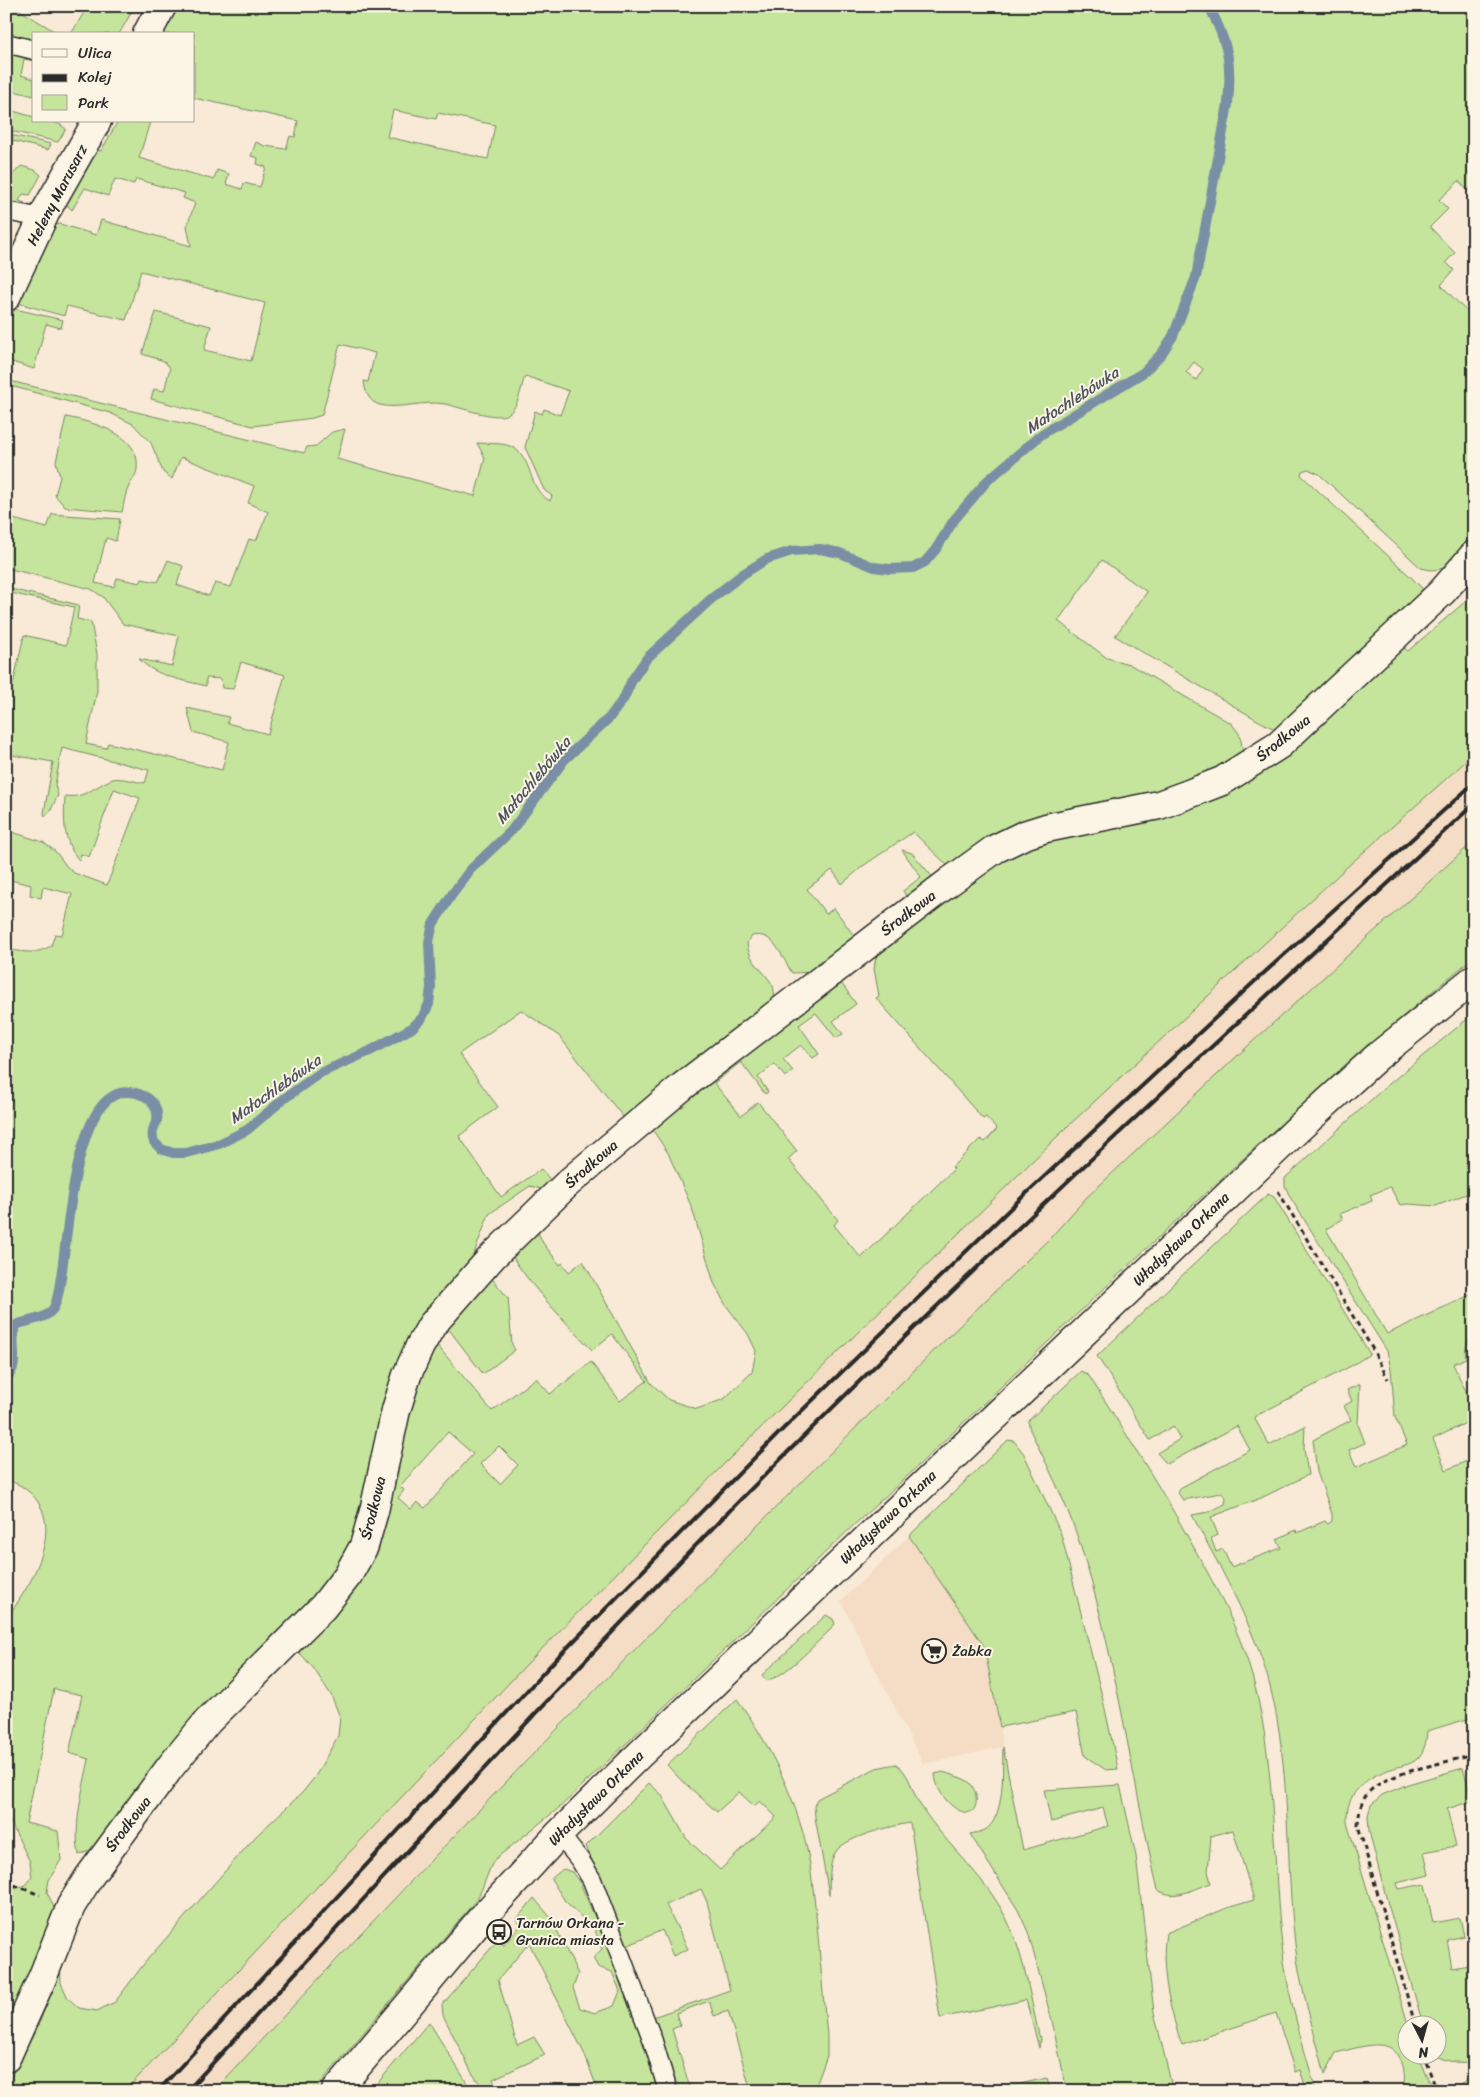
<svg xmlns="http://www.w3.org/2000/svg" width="1480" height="2097" font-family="Sriracha,sans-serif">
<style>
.built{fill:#f4ddc4}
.green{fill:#c5e49c;stroke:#788864;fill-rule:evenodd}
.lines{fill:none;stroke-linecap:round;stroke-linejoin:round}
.stream{stroke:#7a8fa5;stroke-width:10}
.lane-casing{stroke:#2b2b2b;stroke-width:21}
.street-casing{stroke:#2b2b2b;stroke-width:31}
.secondary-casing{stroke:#2b2b2b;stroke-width:31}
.path{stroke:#2b2b2b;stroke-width:3;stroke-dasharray:5 4;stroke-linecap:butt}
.lane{stroke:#fcf5e5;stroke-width:18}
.street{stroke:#fcf5e5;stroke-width:28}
.secondary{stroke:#fcf5e5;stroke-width:28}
.rail{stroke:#2b2b2b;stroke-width:4}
.labels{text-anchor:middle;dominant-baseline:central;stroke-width:4;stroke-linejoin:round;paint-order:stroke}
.street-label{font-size:15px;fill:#2b2b2b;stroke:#fcf5e5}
.poi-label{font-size:15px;fill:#2b2b2b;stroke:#fcf5e5;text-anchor:start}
.water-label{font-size:16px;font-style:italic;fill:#4c555e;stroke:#fcf5e5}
</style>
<rect width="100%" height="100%" fill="#f8ead6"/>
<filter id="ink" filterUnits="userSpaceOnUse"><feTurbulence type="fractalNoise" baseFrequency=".02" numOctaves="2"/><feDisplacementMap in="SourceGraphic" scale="10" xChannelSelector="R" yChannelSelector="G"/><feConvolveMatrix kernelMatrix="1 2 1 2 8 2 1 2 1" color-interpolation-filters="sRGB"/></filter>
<g filter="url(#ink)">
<!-- built -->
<g class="built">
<path d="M1474 754V841L1250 1044 1086 1198 1051 1237 801 1481 568 1716 358 1935 214 2091H125L525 1666 729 1459 1067 1127 1348 867Z"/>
<path d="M909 1536 984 1646 1003 1747 923 1764 841 1601Z"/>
</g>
<!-- green -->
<g class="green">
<path d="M6 6H13L59 34H34V42L6 36Z"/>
<path d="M88 6H135L119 34H71Z"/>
<path d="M176 6H507L531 13 533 6H1474V184L1467 190 1459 181 1439 200 1448 209 1430 227 1455 253 1446 262 1454 270 1441 285 1474 319V531L1452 561 1440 569 1431 570 1421 568 1319 474 1308 469 1302 471 1301 475 1412 578 1422 588 1423 595 1280 732 1259 721 1115 636 1147 592 1102 560 1058 621 1107 658 1129 664 1232 724 1240 735 1244 758 1209 777 951 869 913 832 863 866 842 884 832 870 807 889 826 914 834 908 854 936 906 896 903 891 921 877 902 850 912 853 936 881 818 972 792 973C781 956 774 931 752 936L747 943C749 962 763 969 772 984 775 989 774 998 775 1004L627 1122 559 1036 521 1010 459 1054 498 1107 459 1136 501 1197 541 1169 555 1185 548 1191 530 1186 489 1214 468 1269 452 1285 350 1557 103 1840 91 1850 79 1855C73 1823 83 1790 89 1759L69 1753 82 1695 54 1689 26 1823 58 1831 61 1860 49 1880 47 1892 55 1910V1922L6 2024V1886L15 1889 27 1884 32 1877 30 1862 6 1813V1617C16 1607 22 1595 30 1582 46 1551 58 1512 24 1488 19 1484 12 1482 6 1479V949C25 952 34 955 51 946L55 934 62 935 72 894 43 887 41 898 30 895 31 885 6 879V830L43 842 56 852 67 867 74 873 107 885 140 798 114 789 89 857 81 854 79 860C62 841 64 819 65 796 85 799 96 785 113 779 121 777 136 782 145 783L149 770 62 748 55 785 58 795 50 812 45 816 44 813 53 762 6 754V688L12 689 24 635 66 645 74 607 6 592V588L79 605 77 619 91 622 97 654V691L86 744 106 748 108 743 222 770 229 742 193 732 187 708 229 717 227 723 268 734 285 675 241 662 233 689 222 688 221 679 206 678V686C183 680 156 677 139 659L172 666 179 636 123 624 103 597 91 589 6 568V517L47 528 52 514 120 519 116 541 106 538 95 583 114 587 117 578 140 583 142 579 158 582 168 560 183 566 177 585 209 596 215 583 231 587 249 539 256 541 268 512 248 503 254 486 181 457 172 479 163 472 151 443 133 424 110 413 7 385 6 380 304 453 307 447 316 446 332 432 345 429 337 459 475 496 485 458 477 443C488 444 502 442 512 447 528 455 529 474 536 487 539 493 544 497 550 501L552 496 544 490 525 447 535 411 542 414 544 409 560 415 569 391 525 376C521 387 519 407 508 414 496 421 460 407 445 404 425 400 398 410 380 405 369 402 365 392 364 381L368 382 375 353 340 344 322 415 313 418 253 426 151 399 154 389 164 391 170 368 164 361 142 354 156 312 211 326 204 350 251 361 265 303 141 271 126 320 67 306 64 316 18 303 54 225 60 224 96 235 101 220 191 246 187 226 195 203 183 198 185 193 136 179 134 184 115 179 108 196 85 188 72 210 65 203 96 150 101 151 118 121 150 122 139 158 214 180 217 170 229 174 226 184 242 189 244 183 260 187 266 167 257 164 258 158 251 156 256 142 265 146 286 149 290 136 295 137 298 121 194 98V34H161ZM393 110 436 119 438 113 495 125 488 159 387 137ZM1194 362 1203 369 1196 380 1186 372Z"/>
<path d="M6 50 34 57V61L24 59 21 75 34 79V96L6 89Z"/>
<path d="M6 109 34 117V121C46 121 56 120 66 129L58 142 6 130Z"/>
<path d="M6 134 51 144 48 150 6 139Z"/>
<path d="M21 166 35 170 41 175 30 195 23 194 19 201 25 203 24 206 6 202V182Z"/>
<path d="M15 309 63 320 61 328 46 324 34 369 6 360V330Z"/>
<path d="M66 417C92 422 142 434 137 469 136 477 132 480 129 486 125 493 124 504 122 512L65 507 55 495 60 477 56 462Z"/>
<path d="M1474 594V754L1347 867 1067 1127 729 1459 525 1666 125 2091H6V2086L38 2026 50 1996 60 1958 61 1983 68 1998 79 2008 97 2011 115 2002 147 1960 256 1836 302 1793 315 1777 338 1736 340 1717 331 1695 314 1669 301 1654 292 1649 334 1608 420 1358 430 1342 437 1345 492 1411 536 1378 550 1394 591 1362 620 1401 647 1381 612 1334 592 1350C564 1320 532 1289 510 1253L535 1226 543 1243 560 1265 562 1263 569 1272 583 1261 651 1383 669 1400 697 1409 724 1399 752 1372 756 1351 748 1334 725 1304 714 1283 692 1208 668 1153 650 1126 810 1000 842 984 856 1004 833 1021 843 1034 836 1038 816 1013 799 1025 819 1054 813 1058 801 1045 783 1059 793 1071 785 1077 775 1064 758 1077 768 1092 765 1094 741 1062 714 1083 741 1116 758 1102 797 1151 788 1159 838 1220 834 1225 861 1258 954 1169 952 1167 980 1139 985 1142 997 1129 986 1117 983 1119 876 998 879 996 874 969 876 956 923 915 1018 846 1190 806 1398 644 1408 651ZM448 1432 473 1454 425 1508 417 1502 411 1509 398 1498 404 1490 400 1486ZM499 1446 518 1465 500 1484 480 1464Z"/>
<path d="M1474 841V957C1274 1121 1089 1304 901 1482L855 1524 560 1807 494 1860C487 1873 484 1887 477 1899L314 2091 299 2089 297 2091H214C485 1798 764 1514 1051 1237L1086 1198 1250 1044Z"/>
<path d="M1472 1015 1474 1020V1191L1436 1206 1408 1204 1400 1205 1390 1187 1370 1195 1372 1201 1340 1214 1343 1219 1326 1229 1387 1334 1474 1293C1474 1304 1476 1319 1474 1331 1471 1341 1463 1343 1466 1358L1453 1364 1474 1408V1419L1433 1439 1446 1470 1474 1458V1717L1427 1731C1426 1742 1425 1751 1417 1759 1411 1765 1399 1766 1391 1769 1369 1776 1348 1790 1347 1816 1346 1823 1350 1832 1352 1839L1408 2024V2054L1417 2055 1429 2081 1441 2090 1451 2089 1474 2077V2091H1403C1407 2072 1403 2046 1379 2045 1368 2044 1348 2050 1336 2053L1325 2074C1314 2031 1300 1988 1295 1944 1284 1850 1293 1754 1263 1662 1245 1611 1218 1563 1192 1515L1209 1512 1225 1504 1226 1497 1221 1493 1183 1500 1178 1493 1180 1488 1250 1450 1237 1426 1167 1464 1157 1453 1180 1439 1173 1426 1150 1440 1097 1356 1268 1194 1274 1197 1370 1354 1351 1366 1254 1417 1269 1445 1305 1426 1304 1448 1308 1475 1261 1498 1211 1517 1218 1535 1211 1538 1216 1552 1223 1549 1231 1567 1281 1548 1277 1539 1296 1530 1297 1533 1325 1521 1328 1524 1332 1521V1514L1317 1472 1313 1440 1351 1420 1344 1406 1352 1401 1347 1390 1360 1384 1358 1424 1365 1443 1349 1450 1356 1467 1407 1445 1395 1417 1391 1369 1387 1351 1290 1197 1285 1186V1178L1383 1089Z"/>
<path d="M489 1275 508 1298 512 1345 515 1350 483 1374 444 1323Z"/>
<path d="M1081 1371 1089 1376C1125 1432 1161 1488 1193 1546 1217 1589 1240 1631 1253 1679 1278 1771 1271 1867 1284 1961 1290 2005 1304 2048 1316 2091H1307L1300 2070 1295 2072 1276 2013 1182 2045C1170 2011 1160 1969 1166 1933L1227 1908 1254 1900 1233 1830 1211 1836 1208 1871 1211 1883C1194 1889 1174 1901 1158 1890 1130 1773 1116 1652 1078 1538 1065 1500 1047 1465 1030 1430L1028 1421Z"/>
<path d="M1008 1440 1014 1441 1024 1454 1061 1534 1103 1700 1118 1769 1106 1770 1085 1756 1076 1712 1000 1727 984 1646 909 1536Z"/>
<path d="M826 1615 833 1619 835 1624 828 1632C815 1644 782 1680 766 1680L762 1675Z"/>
<path d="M737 1699C771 1745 801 1808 810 1865 818 1921 821 1978 827 2035V2056L814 2091H751L728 2011 714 2016 709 2001 676 2013 680 2026 672 2029 691 2091H678L653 2017 730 1990 707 1902 701 1889 666 1905 688 1949 673 1956 662 1930 627 1946 586 1846 649 1783 661 1794 686 1838 720 1870 776 1817 760 1801 754 1806 739 1792 717 1812 678 1777 667 1765Z"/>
<path d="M1003 1747 1023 1850 1108 1826 1103 1808 1051 1822 1044 1790 1120 1785 1136 1856 1154 2012 1173 2091H1067L1053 2025 1028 1932 1018 1910 970 1834C974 1833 981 1832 985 1830 1006 1817 1002 1768 1003 1747Z"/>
<path d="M896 1764C910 1773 911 1790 919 1803 940 1838 975 1867 997 1902 1023 1942 1029 1994 1040 2039L1039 2048 1026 2000 940 2018 910 1823C892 1826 849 1836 837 1850 828 1862 830 1881 829 1895L815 1817 814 1806 817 1799 876 1768Z"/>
<path d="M1463 1768 1472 1801 1447 1809 1456 1846 1424 1852 1429 1875 1397 1883 1399 1889 1425 1884 1433 1923 1460 1918 1464 1936 1447 1940 1452 1968 1474 1964V2061C1461 2064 1446 2062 1435 2055L1438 2054V2024H1423L1386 1897 1369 1831 1368 1815 1371 1805 1382 1795 1408 1784Z"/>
<path d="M943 1772C951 1775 962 1777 969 1782 972 1785 976 1792 976 1796 980 1830 937 1806 935 1774Z"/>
<path d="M563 1869 572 1872 580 1883 627 1991 660 2091H591L597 2088 584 2053 529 1943 498 1980 517 2045 534 2037 545 2055 493 2079 498 2091H485L472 2073 443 2015 442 2005 498 1940 504 1945 521 1925 516 1920 534 1898 551 1918 578 1974 573 1988 580 2008 595 2013 614 2006 620 1991 612 1972 598 1967 593 1958 602 1949 595 1930 565 1901 551 1879Z"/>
<path d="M429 2022 472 2091H371Z"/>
<path d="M1047 2078 1050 2091H988Z"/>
</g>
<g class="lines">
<!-- stream -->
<path class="stream" d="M6 1377C22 1366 8 1342 16 1325 30 1319 49 1320 55 1305 70 1270 66 1061 144 1096 153 1100 159 1110 157 1120 156 1124 153 1127 153 1131 152 1134 153 1139 154 1142L161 1149 173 1153H186L219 1144 247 1130 285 1098 320 1073 370 1051 412 1028 422 1018 429 1004 431 987 429 942 433 924 451 896 470 870 511 831 565 759 609 718 624 698 632 680 647 658 711 599 743 574 767 559 792 551 820 549 840 553 874 567 889 569 913 568 925 562 936 549 954 520 987 481 1042 434 1144 372 1162 353 1173 336 1196 277 1228 104C1232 61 1228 44 1209 6"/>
<defs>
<g id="lane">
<path d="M6 43 34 50"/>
<path d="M6 211 42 218"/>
<path d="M559 1834 580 1860 592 1880 653 2041 668 2091"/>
</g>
<g id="street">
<path d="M147 34 162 6"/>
<path d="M6 297 47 209 97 121"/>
<path d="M6 2058 43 1976 71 1906 89 1877 171 1766 208 1721 323 1607 348 1575 364 1546 374 1511 396 1410 407 1375 420 1346 432 1325 492 1257 568 1183 683 1086 949 882 995 849 1024 835 1046 828 1159 805 1186 795 1222 781 1279 745 1442 592 1474 555"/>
</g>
<path id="secondary" d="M336 2091 481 1919 559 1834 639 1755 1300 1127 1378 1056 1474 979"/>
</defs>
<!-- lane casing -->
<use href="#lane" class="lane-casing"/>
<!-- street casing -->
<use href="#street" class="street-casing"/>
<!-- secondary casing -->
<use href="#secondary" class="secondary-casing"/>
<!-- path -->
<g class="path">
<path d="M1278 1191 1372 1348 1388 1379"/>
<path d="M6 1882 40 1895"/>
<path d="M1415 2024 1358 1825C1359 1811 1361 1799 1371 1790 1390 1772 1447 1762 1474 1755"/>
<path d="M1423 2054 1437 2091"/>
</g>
<!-- lane -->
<use href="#lane" class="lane"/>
<!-- street -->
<use href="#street" class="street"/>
<!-- secondary -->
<use href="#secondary" class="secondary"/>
<!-- rail -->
<g class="rail">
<path d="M158 2091 557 1658 783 1429 1017 1202 1254 982 1474 783"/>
<path d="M187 2091C392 1869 594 1644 808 1432 1025 1217 1250 1011 1474 804"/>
</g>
</g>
</g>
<!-- icons -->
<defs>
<symbol id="supermarket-ring" viewBox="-11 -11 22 22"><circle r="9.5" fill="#fcf5e5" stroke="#2b2b2b" stroke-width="1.5"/><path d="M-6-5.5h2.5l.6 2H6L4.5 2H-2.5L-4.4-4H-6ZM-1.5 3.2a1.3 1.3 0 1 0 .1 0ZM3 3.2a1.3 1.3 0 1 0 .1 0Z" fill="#2b2b2b"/></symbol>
<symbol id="bus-ring" viewBox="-11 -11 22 22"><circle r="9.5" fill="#fcf5e5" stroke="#2b2b2b" stroke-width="1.5"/><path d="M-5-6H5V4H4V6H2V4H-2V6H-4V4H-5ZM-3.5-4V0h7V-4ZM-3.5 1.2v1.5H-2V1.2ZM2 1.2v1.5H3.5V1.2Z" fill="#2b2b2b"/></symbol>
</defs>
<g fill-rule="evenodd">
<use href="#supermarket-ring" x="920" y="1637" width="28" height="28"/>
<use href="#bus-ring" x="485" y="1918" width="28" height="28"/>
</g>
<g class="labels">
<!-- street labels -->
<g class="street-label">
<text transform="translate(57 195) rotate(-62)">Heleny Marusarz</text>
<text transform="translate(1283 738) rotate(-39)">Środkowa</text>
<text transform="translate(908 913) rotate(-37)">Środkowa</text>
<text transform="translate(591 1164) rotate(-41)">Środkowa</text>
<text transform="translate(1181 1239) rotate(-44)">Władysława Orkana</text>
<text transform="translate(373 1508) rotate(-76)">Środkowa</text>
<text transform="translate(888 1517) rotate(-44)">Władysława Orkana</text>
<text transform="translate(596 1798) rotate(-45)">Władysława Orkana</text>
<text transform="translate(128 1824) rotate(-53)">Środkowa</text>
</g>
<!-- poi labels -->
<g class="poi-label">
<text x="952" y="1651">Żabka</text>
<text x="516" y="1923">Tarnów Orkana -<tspan x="516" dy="17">Granica miasta</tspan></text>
</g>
<!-- water labels -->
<g class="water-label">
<text transform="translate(1072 400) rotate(-33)">Małochlebówka</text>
<text transform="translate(533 780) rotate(-50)">Małochlebówka</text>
<text transform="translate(275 1089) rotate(-35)">Małochlebówka</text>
</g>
</g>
<!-- margin -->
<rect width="1480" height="2097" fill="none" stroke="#fcf5e5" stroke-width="25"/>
<rect x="12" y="12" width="1455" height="2072" fill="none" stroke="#2b2b2b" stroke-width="2" filter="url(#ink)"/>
<!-- legend -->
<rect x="32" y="32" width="162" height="90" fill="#fcf5e5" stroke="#a8a49b"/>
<rect x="42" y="49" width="25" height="8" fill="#fcf5e5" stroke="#a8a49b"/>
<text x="78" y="58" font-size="15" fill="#2b2b2b">Ulica</text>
<rect x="42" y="74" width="25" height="8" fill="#2b2b2b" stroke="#a8a49b"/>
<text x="78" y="82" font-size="15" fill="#2b2b2b">Kolej</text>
<rect x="42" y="95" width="25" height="15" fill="#c5e49c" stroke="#a8a49b"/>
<text x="78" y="108" font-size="15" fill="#2b2b2b">Park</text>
<!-- north arrow -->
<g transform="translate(1422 2040) rotate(174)"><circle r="24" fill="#fcf5e5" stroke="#a8a49b"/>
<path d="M0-4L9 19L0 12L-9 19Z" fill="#2b2b2b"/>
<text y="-8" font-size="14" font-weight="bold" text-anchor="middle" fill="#2b2b2b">N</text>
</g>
</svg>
